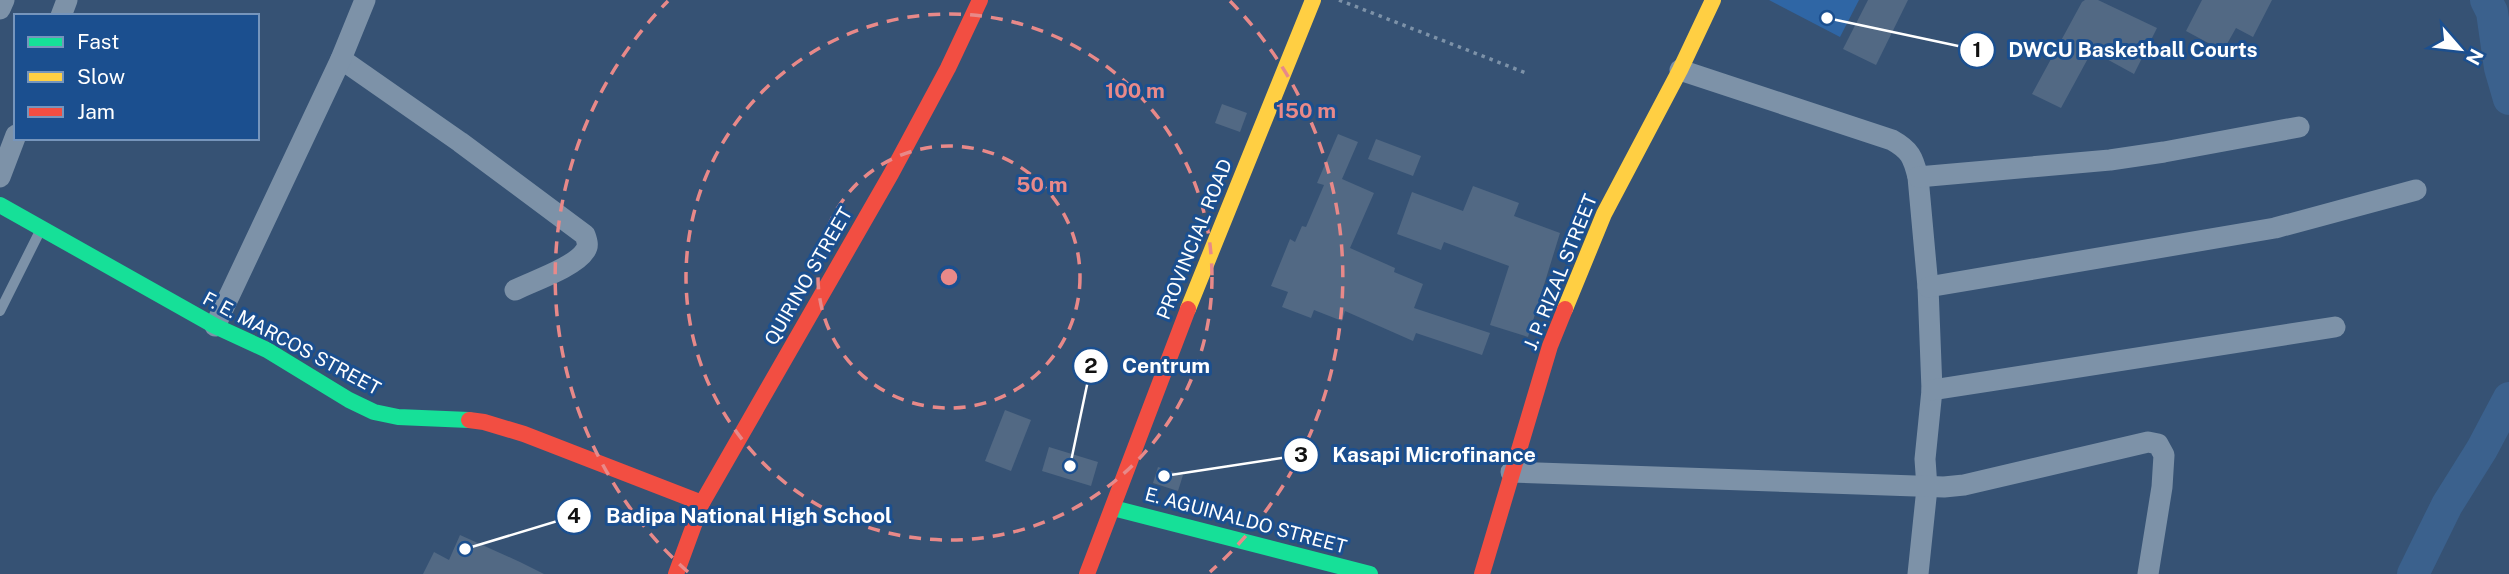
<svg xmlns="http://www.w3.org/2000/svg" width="2509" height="574" font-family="'Public Sans',sans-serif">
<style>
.green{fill:#2f66a5}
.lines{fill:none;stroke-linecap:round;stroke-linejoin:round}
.river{stroke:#3b618d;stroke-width:32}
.building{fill:#526984}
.path{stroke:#7d92a8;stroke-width:3.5;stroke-dasharray:3.5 5;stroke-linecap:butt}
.lane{stroke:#7d92a8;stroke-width:10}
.street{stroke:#7d92a8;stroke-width:21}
.fast{stroke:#16e098;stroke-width:16}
.slow{stroke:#ffcf43;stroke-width:16}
.jam{stroke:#f24e42;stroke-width:16}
.ring{fill:none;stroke:#e88989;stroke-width:3.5;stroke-dasharray:12 9}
.labels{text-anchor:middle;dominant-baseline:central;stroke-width:6;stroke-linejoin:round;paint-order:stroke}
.street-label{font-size:19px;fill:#fff;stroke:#1b4f8f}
.centre{fill:#e88989;stroke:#1b4f8f;stroke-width:3.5}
.ring-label{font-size:21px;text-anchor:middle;font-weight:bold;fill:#e88989;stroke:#1b4f8f;stroke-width:6;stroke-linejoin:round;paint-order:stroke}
.leader{fill:none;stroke:#fff;stroke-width:2.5}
.callout-dot{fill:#fff;stroke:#1b4f8f;stroke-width:2.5}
.mark-label{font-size:21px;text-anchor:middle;font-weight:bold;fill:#111}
.callout-label{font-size:21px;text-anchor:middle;font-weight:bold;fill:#fff;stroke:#1b4f8f;stroke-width:6;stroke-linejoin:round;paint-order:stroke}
</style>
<rect width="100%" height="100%" fill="#365274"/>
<!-- green -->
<path class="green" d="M1769 0H1859L1840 37Z"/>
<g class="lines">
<!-- river -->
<g class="river">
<path d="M2486 0 2492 12 2500 68 2509 99"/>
<path d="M2413 574 2447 505 2482 449 2509 398"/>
</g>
</g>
<!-- building -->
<g class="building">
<path d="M1868 0H1908L1876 65 1843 49Z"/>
<path d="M2085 0H2098L2157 28 2134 74 2092 51 2061 108 2032 94 2082 2Z"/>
<path d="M2202 0H2272L2253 37 2236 28 2223 51 2186 31Z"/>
<path d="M1222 104 1247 113 1240 132 1215 123Z"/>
<path d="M1338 134 1358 142 1342 179 1374 193 1350 248 1395 268 1394 272 1423 284 1414 308 1490 333 1482 355 1416 333 1413 341 1345 311 1342 321 1314 310 1311 318 1282 307 1288 292 1271 286 1290 239 1295 242 1302 226 1306 227 1324 185 1317 183Z"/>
<path d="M1376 139 1421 156 1413 176 1368 159Z"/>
<path d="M1473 186 1519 203 1514 216 1560 233 1528 337 1490 325 1509 266 1444 242 1441 250 1397 234 1412 192 1463 211Z"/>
<path d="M1005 410 1031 420 1011 471 985 461Z"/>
<path d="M1049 447 1098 462 1091 486 1042 471Z"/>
<path d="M1158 467 1183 475 1178 491 1153 483Z"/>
<path d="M460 535 520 562 544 574H423L434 552 449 560Z"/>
</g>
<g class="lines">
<!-- path -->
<path class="path" d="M1339 0 1526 73"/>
<!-- lane -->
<path class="lane" d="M0 311 40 231"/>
<!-- street -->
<g class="street">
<path d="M0 9 4 0"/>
<path d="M61 16 67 0"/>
<path d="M341 59 460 142 585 235C587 241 589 246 585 251 575 267 533 281 515 290"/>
<path d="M1680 70 1892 140C1910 150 1913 157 1918 177L1928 287 1932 390 1925 459 1927 488 1918 574"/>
<path d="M0 177 16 135"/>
<path d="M1918 177 2110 160 2164 152 2299 127"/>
<path d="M1928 287 2275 228 2416 190"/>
<path d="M215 326 341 59 365 0"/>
<path d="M1932 390 2335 327"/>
<path d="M1511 472 1944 487 1964 485 2148 442 2158 444 2164 455 2162 487 2148 574"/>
</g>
<!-- fast -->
<g class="fast">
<path d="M0 205 215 326 267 350 349 400 374 412 398 417 469 420"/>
<path d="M1113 508 1370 574"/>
</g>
<!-- slow -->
<g class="slow">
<path d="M1188 309 1313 0"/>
<path d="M1565 309 1604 214 1680 70 1713 0"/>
</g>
<!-- jam -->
<g class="jam">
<path d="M469 420 484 422 524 434 702 503"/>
<path d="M676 574 702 503 891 174 948 68 980 0"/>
<path d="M1087 574 1188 309"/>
<path d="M1482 574 1550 346 1565 309"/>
</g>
</g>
<!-- distance rings -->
<g class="ring">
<circle cx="949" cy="277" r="131"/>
<circle cx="949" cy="277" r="263"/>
<path d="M688 572A394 394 0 0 1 668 1M1230 1A394 394 0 0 1 1210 572"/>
</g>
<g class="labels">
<!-- street labels -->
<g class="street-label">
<text transform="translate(1194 239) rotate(-68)">PROVINCIAL ROAD</text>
<text transform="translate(1560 272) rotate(-68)">J. P. RIZAL STREET</text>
<text transform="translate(808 276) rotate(-60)">QUIRINO STREET</text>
<text transform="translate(292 343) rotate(28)">F. E. MARCOS STREET</text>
<text transform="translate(1246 520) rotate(15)">E. AGUINALDO STREET</text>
</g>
</g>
<circle cx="949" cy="277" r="10" class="centre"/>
<g class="ring-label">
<text x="1135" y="98">100 m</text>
<text x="1306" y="118">150 m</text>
<text x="1042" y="192">50 m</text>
</g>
<!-- callouts -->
<path class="leader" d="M1827 18L1977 50M1070 466L1091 366M1164 476L1301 455M465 549L574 516"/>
<g class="callout-dot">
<circle cx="1827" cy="18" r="7"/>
<circle cx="1070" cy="466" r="7"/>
<circle cx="1164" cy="476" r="7"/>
<circle cx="465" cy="549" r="7"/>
<circle cx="1977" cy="50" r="18"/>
<circle cx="1091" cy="366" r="18"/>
<circle cx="1301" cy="455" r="18"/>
<circle cx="574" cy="516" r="18"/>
</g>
<g class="mark-label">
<text x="1977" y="57">1</text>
<text x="1091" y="373">2</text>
<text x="1301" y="462">3</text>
<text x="574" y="523">4</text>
</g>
<g class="callout-label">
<text x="2133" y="57">DWCU Basketball Courts</text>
<text x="1166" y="373">Centrum</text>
<text x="1434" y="462">Kasapi Microfinance</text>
<text x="749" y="523">Badipa National High School</text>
</g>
<!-- legend -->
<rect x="14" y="14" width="245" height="126" fill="#1b4f8f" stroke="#7695bc" stroke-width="2"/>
<rect x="28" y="37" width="35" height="10" fill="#16e098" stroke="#7695bc" stroke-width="2"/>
<text x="77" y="49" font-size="21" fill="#ffffff">Fast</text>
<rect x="28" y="72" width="35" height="10" fill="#ffcf43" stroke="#7695bc" stroke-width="2"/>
<text x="77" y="84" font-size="21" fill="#ffffff">Slow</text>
<rect x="28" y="107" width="35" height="10" fill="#f24e42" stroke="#7695bc" stroke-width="2"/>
<text x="77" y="119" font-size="21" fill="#ffffff">Jam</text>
<!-- north arrow -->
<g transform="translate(2460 49) rotate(118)" stroke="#1b4f8f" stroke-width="5" paint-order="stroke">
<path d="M0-5L12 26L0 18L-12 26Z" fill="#ffffff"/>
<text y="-10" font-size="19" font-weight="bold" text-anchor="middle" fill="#ffffff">N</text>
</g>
</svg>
